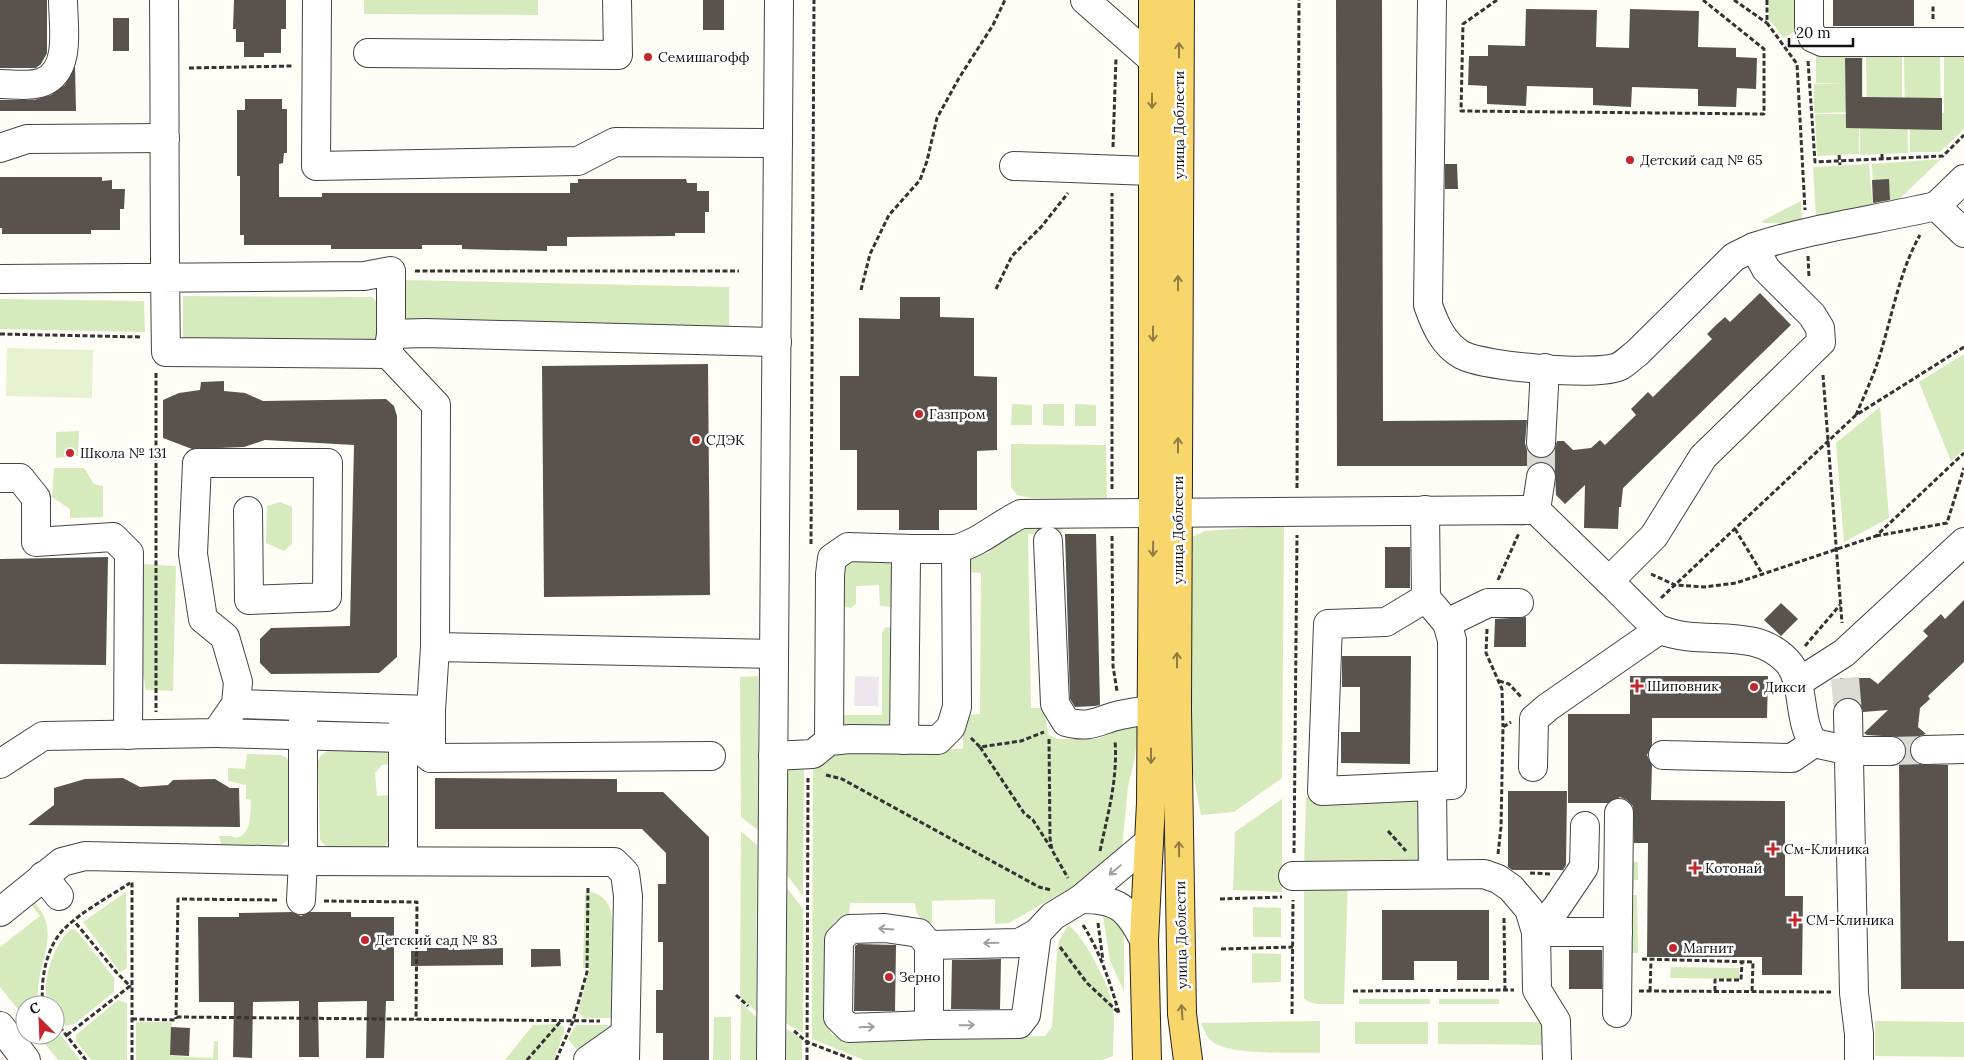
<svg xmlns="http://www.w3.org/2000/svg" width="1964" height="1060" font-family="Lora,serif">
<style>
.industrial{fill:#eee6ef}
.green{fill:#d5ebbd}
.pitch{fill:#e6f2cf}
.building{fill:#5a524d}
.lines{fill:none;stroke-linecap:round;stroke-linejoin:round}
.minor-tunnel{stroke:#dbdad3;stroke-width:28;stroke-dasharray:28 14;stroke-linecap:butt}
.minor-casing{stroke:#444;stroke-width:30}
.major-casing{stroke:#222;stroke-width:30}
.path{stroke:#333;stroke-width:3;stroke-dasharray:5 2.5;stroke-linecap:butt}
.minor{stroke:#fff;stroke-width:28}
.major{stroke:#f9d66b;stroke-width:28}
.oneway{stroke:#917d42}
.oneway2{stroke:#a0a0a0}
.poi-dot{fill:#c4262e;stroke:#fff;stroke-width:2}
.labels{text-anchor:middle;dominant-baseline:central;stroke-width:5;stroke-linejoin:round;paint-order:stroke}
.poi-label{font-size:14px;fill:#111;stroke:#fff;text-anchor:start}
.street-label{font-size:14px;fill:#111;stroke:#fff}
</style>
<rect width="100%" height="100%" fill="#fffdf5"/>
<!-- industrial -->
<path class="industrial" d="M855 676 879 677 878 706H854Z"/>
<!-- green -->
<g class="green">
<path d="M364 0H538V15L364 14Z"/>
<path d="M1769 0H1802L1803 26 1784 38 1769 19Z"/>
<path d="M1816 56H1863V112L1814 113V84L1844 83H1816Z"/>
<path d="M1902 56V112H1905L1904 57 1940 56 1941 112H1907L1908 153 1860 155V114L1867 112 1866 57Z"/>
<path d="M1944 57H1964V129L1940 152H1910V113H1944Z"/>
<path d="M1815 114H1859V154L1817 156Z"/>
<path d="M1941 159 1892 206 1874 208 1872 164Z"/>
<path d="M1869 164 1873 210 1816 218 1813 167Z"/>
<path d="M1801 201 1802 220 1797 223H1762V221Z"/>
<path d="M404 280 729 287V333L408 327 404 304Z"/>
<path d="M183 296 372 297 380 306 378 341 183 338Z"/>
<path d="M0 299 144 301 145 332 0 329Z"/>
<path d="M1964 354V449L1951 461 1919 382Z"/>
<path d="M1012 404 1032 405V425H1011Z"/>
<path d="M1043 404H1064V426L1043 425Z"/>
<path d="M1075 404 1096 405V426H1075Z"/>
<path d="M1880 407 1889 518 1844 542 1836 443Z"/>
<path d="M79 431 78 456 56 458V432Z"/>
<path d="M1011 444 1106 445 1107 499 1031 498 1017 495 1011 487Z"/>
<path d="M54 468H84L94 484 103 486V517L70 518V509L52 497Z"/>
<path d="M280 502 292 507V544L284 551 266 543 267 506Z"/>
<path d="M1062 524V533L1028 534 1031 708H1044L1048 734 1056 739H1099L1121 725 1138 724 1135 757 1128 787 1122 849 1109 866 1009 923 995 924V899L932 901V923C921 922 915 913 915 903H850L849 919 835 921 828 933 827 1023 831 1034 840 1039 1045 1036 1052 1027 1057 953 1059 941 1068 925C1084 935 1110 987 1113 1006 1115 1022 1113 1040 1113 1056L1103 1060H864L812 1039 813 765 846 748 963 749V720L967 715 980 714 981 573 969 572 965 563 971 557 988 553 1013 529Z"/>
<path d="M1284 525 1282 778 1234 812 1201 815 1189 752 1190 538 1205 531Z"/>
<path d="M845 561H891L893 563 891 607 880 606 879 585 856 586V604L851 608 842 606 840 571Z"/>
<path d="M141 564 176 566 173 691 146 690 142 668Z"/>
<path d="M886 627 892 628V726L842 729 841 716 843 715H882V632Z"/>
<path d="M758 676V830L741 817 740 677Z"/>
<path d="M331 749H382L389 753 392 764 382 765 375 773 377 796 390 795 391 837 384 848 329 849 320 840 318 761 321 755Z"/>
<path d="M247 754 280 755 287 758 289 764 288 840 281 845 222 848 219 836H231L236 838C252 834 250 815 251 800L246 799V785L228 781V768L245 769Z"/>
<path d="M804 766 803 896 787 875 786 772 794 767Z"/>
<path d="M1427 795 1428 867 1304 870 1306 797Z"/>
<path d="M1282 799V892L1233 890 1235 832Z"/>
<path d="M741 831 757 845 756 1011 740 997Z"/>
<path d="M1625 862H1638V880H1634L1633 895H1637L1638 953H1625Z"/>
<path d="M1348 881 1344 1004H1318L1309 1002 1304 998V882Z"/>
<path d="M787 888 803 909V1033L785 1023Z"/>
<path d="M126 892 127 968 120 972 83 922Z"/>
<path d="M592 892C610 898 612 911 613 928L620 923 619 1018H584L578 1012 590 968H583L585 893Z"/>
<path d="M33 901C66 934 32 967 39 1005H25V1018L0 987V947L40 916 32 906Z"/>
<path d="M1253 907 1281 908V937H1253Z"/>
<path d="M1102 910 1110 913 1124 930V991L1110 961Z"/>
<path d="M71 929 76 930 114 978V992L74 1024 66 1026 55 1014V1005H48C41 982 53 945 71 929Z"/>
<path d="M1252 953 1281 954V982L1252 983Z"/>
<path d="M1671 967 1739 968V979L1670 978Z"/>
<rect x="1359" y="999" width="71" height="5"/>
<rect x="1439" y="999" width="60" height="5"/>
<path d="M118 1000 127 1003V1060H91L76 1041V1035Z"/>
<path d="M741 1002 756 1017V1060H740Z"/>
<path d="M714 1017H731V1060H713Z"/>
<path d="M1320 1021V1053C1295 1052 1231 1056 1213 1042 1206 1037 1204 1030 1201 1023Z"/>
<path d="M1875 1021 1964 1022V1057L1875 1056Z"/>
<path d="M136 1022H172L171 1056 213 1058 214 1041 218 1042V1060H136Z"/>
<rect x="1355" y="1022" width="73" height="22"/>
<path d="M1438 1022H1546V1045L1438 1044Z"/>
<path d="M558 1024 564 1027V1032L554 1060H505L533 1025Z"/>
<path d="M576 1025H616L581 1055 568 1039Z"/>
<path d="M55 1028 80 1060H58L38 1035H55Z"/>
<path d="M785 1028 802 1039V1060H784Z"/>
</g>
<!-- pitch -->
<path class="pitch" d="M7 348 93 350 92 398 6 396Z"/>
<!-- building -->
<g class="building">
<path d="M0 0H47V53L41 64 36 68H0Z"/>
<path d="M234 0H286V29H281V53H264V57H244V42H236V29H233Z"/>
<rect x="703" y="0" width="21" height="30"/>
<path d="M1336 0H1382L1383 421 1527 420 1525 443 1527 450 1533 456 1541 459 1548 457 1554 451 1557 441H1564L1573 450 1591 448 1600 440 1605 445 1636 415 1631 409 1648 392 1653 397 1712 339 1707 334 1716 325 1725 317 1730 322 1760 293 1791 325 1623 488 1621 507H1619L1618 529 1584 528 1585 485 1565 504 1556 495 1555 471 1550 465 1544 462H1536L1531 466H1337Z"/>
<rect x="1833" y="0" width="81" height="26"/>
<path d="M1526 9 1597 10 1596 47 1629 48 1630 9 1699 11 1698 47 1736 48V57L1757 58 1756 89 1737 88 1736 107 1698 106V89L1632 87 1631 107 1593 105V88L1527 86 1526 106 1487 104V86L1468 85 1469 56H1488V45L1525 46Z"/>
<rect x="113" y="18" width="16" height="33"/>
<path d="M1845 58H1862V97L1942 98V130L1846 128Z"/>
<path d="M75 66 76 111H0V100H34L51 95 65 85Z"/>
<path d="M245 99H282V109H287V153H284L283 163 279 164V197H322V193H570V183H578V179H686L687 183H697V191H709V212H705V233H675V236L567 237V246H547V251L462 249V245H422V249H331V245H244V235H240V176H237V110H245Z"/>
<path d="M1445 164H1457L1458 189H1445Z"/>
<path d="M0 177H102V181L112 180V189H125L124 209H120V230H91V234H2V228H0Z"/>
<path d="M1889 179 1890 200 1873 203 1872 180Z"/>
<path d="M900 297H940V317L974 318V376L997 377V450L977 451V510H939V530H899V510H857V450H840V376H859V318L900 319Z"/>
<path d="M708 364 710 595 544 597 542 366Z"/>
<path d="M224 381V391L245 393 263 401 386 399 394 406 397 416V657L379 673 271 674 260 663V639L271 628 350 626 354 445 265 440 244 447 192 449 163 438V400L179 393 200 390 201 382Z"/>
<path d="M1065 534H1096L1100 705 1095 706 1075 707 1070 699Z"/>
<rect x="1385" y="547" width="25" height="41"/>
<path d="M108 557 106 665 0 664V559Z"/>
<path d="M1964 600V662L1928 696 1930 699 1920 708 1918 727 1926 734 1916 737 1912 742 1909 750 1912 759 1918 764 1948 765V941H1964V989H1901L1899 765 1905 758 1907 751 1904 743 1898 737 1867 735 1864 733 1888 710 1863 712 1861 705 1856 700 1848 697 1841 699 1840 678H1870L1878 684 1928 636 1923 631 1941 614 1945 619Z"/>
<path d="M1781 603 1798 619 1781 636 1764 620Z"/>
<path d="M1526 617V647H1494L1495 619Z"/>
<path d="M1342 656H1411L1410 764 1341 763V732H1360V687H1342Z"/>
<path d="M1630 676H1768L1767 718H1652V745L1647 755 1652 765 1651 800 1785 801V896H1803L1802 975H1762V957H1647L1648 843H1634L1633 806 1627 800 1620 797 1608 803H1568V714H1630Z"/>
<path d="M123 778 140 787 168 785 173 780 215 779 230 788H239L240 827 28 825 54 805V788L85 779Z"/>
<path d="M435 778 617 779V792H663L709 837V1060H663V1033H656V990H663V942H658V884H666V853L642 829H435Z"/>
<path d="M1508 791H1567L1566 865 1563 870H1512L1508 867Z"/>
<path d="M1382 910H1489V980H1457V961H1414V980H1382Z"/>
<path d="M292 912 301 916 310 912H351V917H394V1001H386L384 1058H366L367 1001 318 1002 319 1057H299V1001L253 1002 252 1058 233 1057 234 1002H199L198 917H239V913Z"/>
<path d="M858 944 896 945 895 1011H854L855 946Z"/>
<path d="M427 948H454V950L503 948V965L411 966V951H427Z"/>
<path d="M531 949H560L561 966 531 967Z"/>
<rect x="1569" y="950" width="33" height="39"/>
<path d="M1001 959 1000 1009H951L952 960Z"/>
<path d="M171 1027 190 1028 189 1056 170 1055Z"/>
</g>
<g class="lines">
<!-- minor-tunnel -->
<g class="minor-tunnel">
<path d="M1541 477V443"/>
<path d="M1845 678 1848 713"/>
<path d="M1891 751 1925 750"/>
</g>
<defs>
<g id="minor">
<path d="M317 0 316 166 578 161 615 142 778 143"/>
<path d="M1085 0 1152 59"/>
<path d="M1809 0V28L1813 38 1822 42H1964"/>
<path d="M368 53 618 55 617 0"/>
<path d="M0 84C13 84 30 87 43 82 72 70 63 25 63 0"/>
<path d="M0 148 27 139 165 138"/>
<path d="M1014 166 1177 172"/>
<path d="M1964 179 1936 206 1964 233"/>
<path d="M1754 247C1813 228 1875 220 1936 206"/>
<path d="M0 279 364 276 391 271V334L388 354 166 352C164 235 165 117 164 0"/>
<path d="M391 334 425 333 777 342"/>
<path d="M388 354 436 405 435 647 431 710V758L711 756"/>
<path d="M1541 443 1545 368"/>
<path d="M0 478H20L36 498V542L113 537 129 553 128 735"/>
<path d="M1425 510 1426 598 1447 623 1452 640V785L1322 791 1328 624 1386 622 1426 598"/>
<path d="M1536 510 1541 477"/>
<path d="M1048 541 1055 704 1066 722C1091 729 1098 720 1120 715 1139 711 1156 709 1175 709"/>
<path d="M1609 581C1618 589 1653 627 1661 630 1703 647 1753 625 1787 661 1806 681 1797 721 1814 743L1850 751H1891"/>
<path d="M1447 623 1488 603H1519"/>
<path d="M435 647 774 654"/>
<path d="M1797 683 1844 653 1964 542"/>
<path d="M236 704 431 710"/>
<path d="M1848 713 1854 993 1859 1034V1060"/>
<path d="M403 724V860"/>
<path d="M216 733 403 738 431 758"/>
<path d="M904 740 906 559 913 549H956"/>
<path d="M829 741 830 574 832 558 848 547 913 549"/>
<path d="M1925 750 1964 749"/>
<path d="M1663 755 1792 758 1814 743"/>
<path d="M773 756 813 754 829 741 850 739 938 740 951 727 957 707 956 549C981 542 998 525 1021 514L1536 510 1609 581 1654 536 1703 457 1821 342 1820 328 1812 315 1766 269 1754 247 1734 257 1637 353C1631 357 1625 364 1618 367 1594 376 1486 367 1462 355 1443 344 1435 325 1428 305L1432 0"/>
<path d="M0 764 43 736 216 733 236 704 238 682 225 637 203 619 193 554 197 463H328L327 597 249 600 248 511"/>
<path d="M1533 767 1534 719 1548 707 1659 630"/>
<path d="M1432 786 1433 874"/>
<path d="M43 876 59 896"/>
<path d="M1293 876 1484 874 1498 879 1511 888 1529 909 1536 932 1537 990 1556 1021 1557 1060"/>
<path d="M1081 899C1118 899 1128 908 1144 940"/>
<path d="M301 900 303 861V717"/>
<path d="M0 912 62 862 85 856 303 861 614 862 625 873 628 896 625 1060"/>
<path d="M1536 932 1557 907 1584 867 1585 826"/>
<path d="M1536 932H1618"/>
<path d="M1037 933 1026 1015 1019 1024 929 1025V945L1019 943 1037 933 1053 916 1081 899 1149 842"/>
<path d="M929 945 919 933 885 928 850 929 839 940 838 1017 849 1028 929 1025"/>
<path d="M1617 1013 1619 813"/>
<path d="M0 1026 26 1060"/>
<path d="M588 1060 625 1034"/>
<path d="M771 1060 779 0"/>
</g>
<g id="major">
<path d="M1180 0 1177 709 1182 1014 1188 1060"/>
<path d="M1147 1060 1144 940 1151 803 1153 513V0"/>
</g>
</defs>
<!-- minor casing -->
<use href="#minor" class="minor-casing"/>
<!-- major casing -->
<use href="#major" class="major-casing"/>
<!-- path -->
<g class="path">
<path d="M1497 0 1463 24 1461 111 1764 114V49L1703 0"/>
<path d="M1734 0 1767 23"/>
<path d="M1767 0V23L1797 64 1805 210"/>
<path d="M1933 19V5"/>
<path d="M1808 61 1815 162 1943 156 1964 135"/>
<path d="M189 68 292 66"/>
<path d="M1113 147 1116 58"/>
<path d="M1882 154V159"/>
<path d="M1839 155 1840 165"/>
<path d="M1808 256 1809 277"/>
<path d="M415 271H739"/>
<path d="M996 289 1012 256 1042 226 1068 193"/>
<path d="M861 290 870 254 889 215 920 180 927 161 937 118 959 78 993 25 1005 0"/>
<path d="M0 334 142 337"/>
<path d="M156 373V712"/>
<path d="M1823 375 1842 623"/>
<path d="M1856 415C1864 396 1873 377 1879 358 1892 317 1899 272 1920 235"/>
<path d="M1297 488 1299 0"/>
<path d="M1112 489V193"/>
<path d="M1735 529 1763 575"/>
<path d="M1112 536 1113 666 1117 691"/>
<path d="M1876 536 1947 523 1964 468"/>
<path d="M811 544 814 0"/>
<path d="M1651 574 1675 585 1704 587 1736 583 1876 536 1964 453"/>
<path d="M1498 580 1519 533"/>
<path d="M1661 598 1856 415 1964 347"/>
<path d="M1487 629 1486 653 1502 689 1503 727"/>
<path d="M1805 646 1840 605"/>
<path d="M1499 681 1509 684 1522 698"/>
<path d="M971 738 980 747 1021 741 1044 732"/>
<path d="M1049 739 1050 838 1052 850 1068 878"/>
<path d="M980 747 1024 813 1033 820 1051 848"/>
<path d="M826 775 842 779 1039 887 1051 890"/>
<path d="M1388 831 1406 851"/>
<path d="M1100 851C1108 813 1118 779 1115 740"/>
<path d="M1294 853 1297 535"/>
<path d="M1498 854 1501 827 1503 727 1511 722"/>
<path d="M1530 873 1552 874"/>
<path d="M1220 899 1282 897"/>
<path d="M277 900 178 899 176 1017 600 1021"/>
<path d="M324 901 417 902 416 1020"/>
<path d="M1504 918 1505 990"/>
<path d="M1098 923 1103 961"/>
<path d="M1083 925C1100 952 1110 982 1119 1013"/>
<path d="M1060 947 1087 983 1118 1012"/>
<path d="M1221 949 1293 947"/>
<path d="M1642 959 1753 962 1752 992"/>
<path d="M1353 991 1514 990"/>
<path d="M1639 991 1831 992"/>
<path d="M1650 991 1651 961"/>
<path d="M1715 991V980H1741L1742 962"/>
<path d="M736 995 748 1006"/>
<path d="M43 1005C40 981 46 947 64 929 82 911 109 897 130 883"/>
<path d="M1292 1014 1293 900"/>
<path d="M132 1019 176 1020V1017"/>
<path d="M55 1021 86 1060"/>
<path d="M794 1031 807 1042 854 1060"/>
<path d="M67 1035 130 986 117 973 74 921"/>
<path d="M132 1060V881"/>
<path d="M527 1060 561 1021"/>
<path d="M556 1060 573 1021 587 972 588 886"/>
<path d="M807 1060 808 778"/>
</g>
<!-- minor -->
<use href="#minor" class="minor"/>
<!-- major -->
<use href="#major" class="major"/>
</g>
<!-- one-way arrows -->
<defs><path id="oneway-shaft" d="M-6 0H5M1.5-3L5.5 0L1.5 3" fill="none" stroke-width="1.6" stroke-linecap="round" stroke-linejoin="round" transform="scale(1.25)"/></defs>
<g class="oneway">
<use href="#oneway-shaft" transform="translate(1179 50) rotate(-90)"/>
<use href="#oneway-shaft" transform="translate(1152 101) rotate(90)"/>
<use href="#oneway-shaft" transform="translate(1178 283) rotate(-90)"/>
<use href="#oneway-shaft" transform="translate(1153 334) rotate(90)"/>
<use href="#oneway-shaft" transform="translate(1178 445) rotate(-90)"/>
<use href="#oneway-shaft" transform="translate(1153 549) rotate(91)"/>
<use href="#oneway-shaft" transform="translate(1177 660) rotate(-90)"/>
<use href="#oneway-shaft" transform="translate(1151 756) rotate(90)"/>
<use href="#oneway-shaft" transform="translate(1179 849) rotate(-91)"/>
<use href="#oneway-shaft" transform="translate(1182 1012) rotate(-94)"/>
</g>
<g class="oneway2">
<use href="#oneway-shaft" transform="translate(1115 870) rotate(140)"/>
<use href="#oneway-shaft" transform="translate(886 929) rotate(-176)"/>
<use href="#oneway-shaft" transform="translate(991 943) rotate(179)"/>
<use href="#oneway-shaft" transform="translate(967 1025) rotate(-1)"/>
<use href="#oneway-shaft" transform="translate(867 1027) rotate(-2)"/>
</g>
<!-- markers -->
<g class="poi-dot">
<circle cx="648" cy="57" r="5"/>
<circle cx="1630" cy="160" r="5"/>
<circle cx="919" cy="414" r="5"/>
<circle cx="696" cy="440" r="5"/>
<circle cx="70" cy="453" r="5"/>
<path d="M1634.5 678.5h5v5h5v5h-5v5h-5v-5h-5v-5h5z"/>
<circle cx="1754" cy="687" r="5"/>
<path d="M1770.5 841.5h5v5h5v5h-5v5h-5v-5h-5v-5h5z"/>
<path d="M1692.5 860.5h5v5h5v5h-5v5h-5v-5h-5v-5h5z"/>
<path d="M1792.5 912.5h5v5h5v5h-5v5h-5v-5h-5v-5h5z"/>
<circle cx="365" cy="940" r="5"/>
<circle cx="1673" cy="948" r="5"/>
<circle cx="889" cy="977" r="5"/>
</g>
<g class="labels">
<!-- poi labels -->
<g class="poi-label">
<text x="658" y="57">Семишагофф</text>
<text x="1640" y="160">Детский сад № 65</text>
<text x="929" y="414">Газпром</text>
<text x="706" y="440">СДЭК</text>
<text x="80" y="453">Школа № 131</text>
<text x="1647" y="686">Шиповник</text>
<text x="1764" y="687">Дикси</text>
<text x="1784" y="849">См-Клиника</text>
<text x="1705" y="868">Котонай</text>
<text x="1806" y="920">СМ-Клиника</text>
<text x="375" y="940">Детский сад № 83</text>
<text x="1683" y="948">Магнит</text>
<text x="899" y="977">Зерно</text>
</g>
<!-- street labels -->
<g class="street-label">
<text transform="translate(1179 125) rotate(-90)">улица Доблести</text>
<text transform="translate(1178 530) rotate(-90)">улица Доблести</text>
<text transform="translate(1181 935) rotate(-91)">улица Доблести</text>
</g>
</g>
<!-- north arrow -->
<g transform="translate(40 1020) rotate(336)"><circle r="24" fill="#ffffff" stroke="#a0a0a0"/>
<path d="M0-4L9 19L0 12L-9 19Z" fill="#c4262e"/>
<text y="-8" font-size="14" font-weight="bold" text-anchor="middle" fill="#111111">С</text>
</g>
<!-- scale -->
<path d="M1789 38v8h64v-8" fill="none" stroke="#111111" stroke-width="2.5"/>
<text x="1796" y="38" font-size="15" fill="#111111" stroke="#ffffff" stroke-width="4" paint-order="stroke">20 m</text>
</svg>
